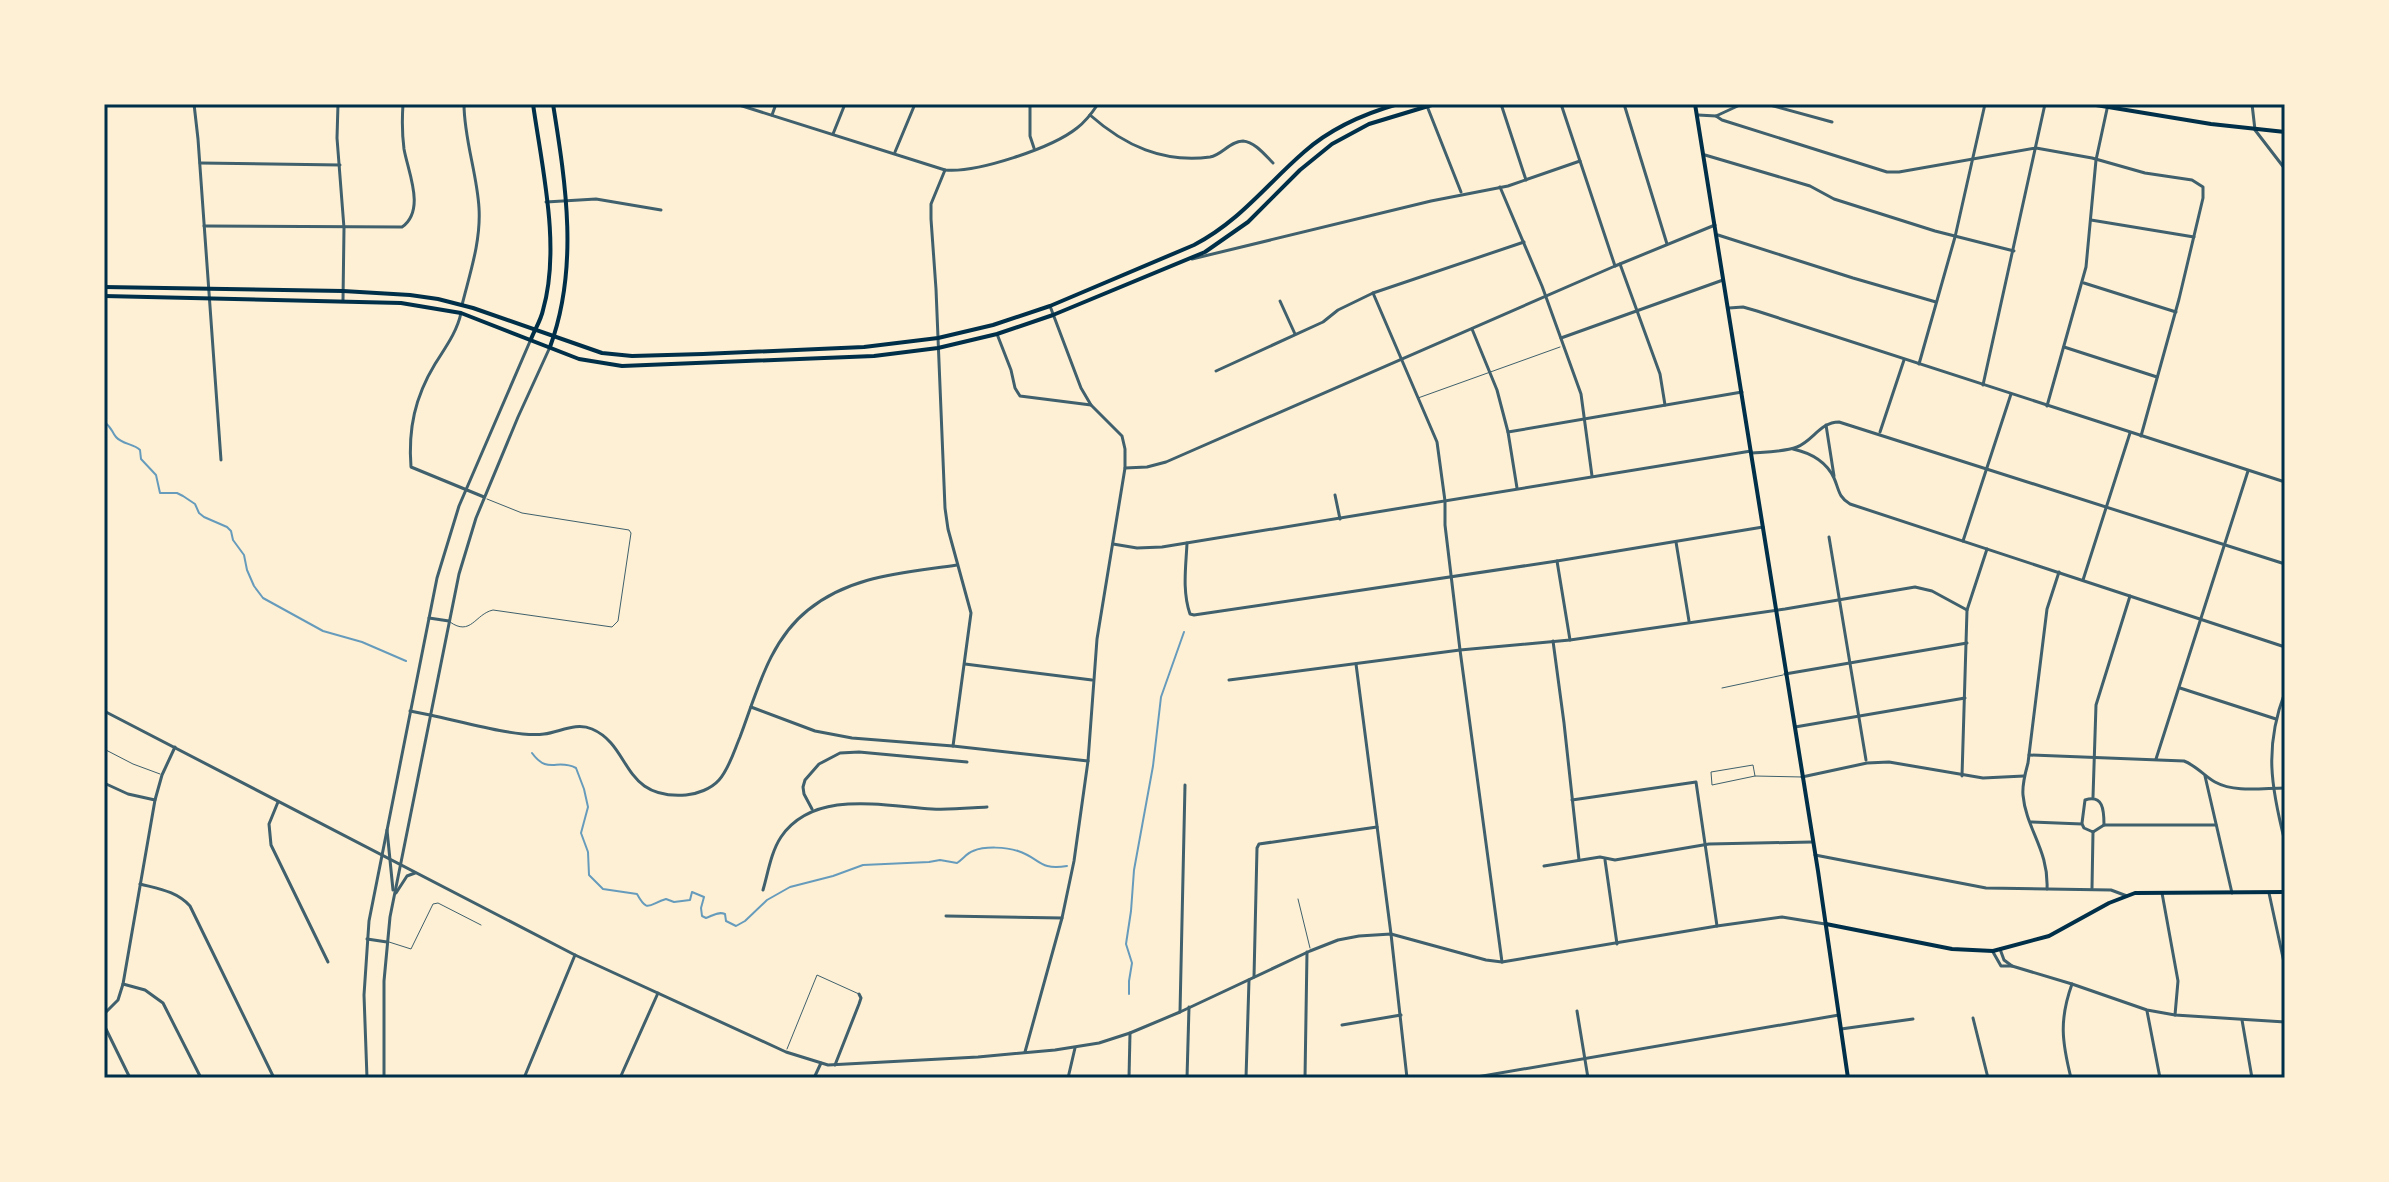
<svg xmlns="http://www.w3.org/2000/svg" width="2389" height="1182" font-family="Manrope,sans-serif">
<style>
.lines{fill:none;stroke-linecap:round;stroke-linejoin:round}
.stream{stroke:#669bbc;stroke-width:2}
.service{stroke:#3f606c;stroke-width:1}
.minor{stroke:#3f606c;stroke-width:3}
.tertiary{stroke:#3f606c;stroke-width:3}
.secondary{stroke:#003049;stroke-width:4}
.primary{stroke:#003049;stroke-width:4}
.neatline{fill:none;stroke:#003049;stroke-width:3}
</style>
<rect width="100%" height="100%" fill="#fdf0d5"/>
<g class="lines">
<!-- stream -->
<g class="stream">
<path d="M104 422C112 427 111 431 116 437 122 444 134 444 140 450L141 459 156 475 160 493H177L183 496 195 504 199 513 204 517 227 527 231 531 233 540 244 555 247 570 254 586 263 598 323 631 362 642 406 661"/>
<path d="M532 753C548 775 557 758 576 768L584 789 588 807 581 833 588 852 589 875 603 889 637 894C648 914 649 904 666 899L674 902 690 900 692 892 704 897 701 908 702 916 706 918C712 916 718 911 725 914L726 921 736 926 745 921 767 900 790 887 833 876 863 865 929 862 940 860 957 863C963 859 967 853 973 851 985 846 1006 847 1018 851 1040 858 1039 871 1067 866"/>
<path d="M1129 994V981L1132 963 1126 944 1131 911 1134 870 1153 766 1161 697 1184 632"/>
</g>
<!-- service -->
<g class="service">
<path d="M1418 398 1560 347"/>
<path d="M450 622C471 637 475 614 493 610L612 627 618 621 631 533 629 530 522 513 487 499"/>
<path d="M1722 688 1783 675"/>
<path d="M104 749 133 764 160 774"/>
<path d="M1755 776 1753 765 1711 772 1712 785 1755 776 1802 777"/>
<path d="M1298 899 1310 948"/>
<path d="M389 942 411 949 433 904 438 903 481 925"/>
<path d="M787 1049 817 975 859 994"/>
</g>
<!-- minor -->
<g class="minor">
<path d="M194 104 198 139 221 460"/>
<path d="M338 104 337 138 344 228 343 300"/>
<path d="M736 104 945 170C977 173 1052 148 1077 128 1085 122 1092 113 1098 104"/>
<path d="M1030 104V136L1034 148"/>
<path d="M1501 104 1526 180"/>
<path d="M1561 104 1615 266"/>
<path d="M1624 104 1667 244"/>
<path d="M1766 104 1832 122"/>
<path d="M2252 104 2255 130 2285 169"/>
<path d="M1427 106 1461 192"/>
<path d="M772 115 776 104"/>
<path d="M1090 115C1125 146 1163 163 1210 157 1222 155 1230 141 1243 141 1255 142 1265 155 1273 163"/>
<path d="M1698 115 1716 116 1742 104"/>
<path d="M1716 116 1722 120 1887 172H1899L2036 148 2092 158 2145 173 2192 180 2203 187V198L2179 299 2141 436"/>
<path d="M833 134 845 104"/>
<path d="M895 152 915 104"/>
<path d="M1705 155 1810 186 1834 199 1935 231 2014 251"/>
<path d="M200 163 340 165"/>
<path d="M945 170 931 204V219L936 289 945 508 948 529 971 613 953 746"/>
<path d="M1500 187 1542 286 1581 394 1592 476"/>
<path d="M546 202 596 199 661 210"/>
<path d="M104 213 105 232"/>
<path d="M2091 220 2194 237"/>
<path d="M204 226 402 227C426 210 408 172 404 149 402 134 402 119 403 104"/>
<path d="M1718 235 1853 278 1936 302"/>
<path d="M1192 259 1431 201 1508 186 1580 161"/>
<path d="M1620 264 1660 374 1665 405"/>
<path d="M2084 283 2176 312"/>
<path d="M1373 293 1437 442 1445 501V525L1460 650 1502 962"/>
<path d="M1280 301 1295 334"/>
<path d="M462 305C470 273 481 241 479 208 477 173 464 139 464 104"/>
<path d="M1050 306 1081 388 1091 405"/>
<path d="M1729 308 1743 307 1757 311 2285 482"/>
<path d="M461 313C457 332 445 348 435 364 415 397 408 429 411 467L484 497"/>
<path d="M1472 329 1497 390 1508 432 1517 488"/>
<path d="M997 334 1011 370 1015 388 1020 396 1091 405 1122 436 1125 449V468L1097 639 1088 761 1074 861 1062 918 1025 1052"/>
<path d="M1561 338 1723 280"/>
<path d="M2064 347 2157 377"/>
<path d="M1919 364 1955 237 1985 104"/>
<path d="M1216 371 1323 322 1338 310 1373 293 1524 242"/>
<path d="M1983 385 2045 104"/>
<path d="M2047 406 2086 267 2096 160 2107 109"/>
<path d="M1826 425 1834 476"/>
<path d="M1508 432 1742 392"/>
<path d="M1880 432 1904 360"/>
<path d="M1793 449C1811 453 1826 461 1834 478 1839 489 1838 497 1850 504L2285 647"/>
<path d="M1752 453C1766 452 1784 452 1797 447 1813 441 1820 422 1839 422L2285 564"/>
<path d="M1125 468 1147 467 1166 462 1615 266 1715 225"/>
<path d="M1335 495 1340 519"/>
<path d="M1829 537 1866 760"/>
<path d="M1963 541 2011 394"/>
<path d="M1676 542 1689 621"/>
<path d="M1187 543C1186 566 1182 591 1190 614L1194 615 1557 561 1763 527"/>
<path d="M1113 544 1137 548 1162 547 1751 451"/>
<path d="M1557 561 1570 640"/>
<path d="M2083 580 2130 433"/>
<path d="M1553 641 1564 723 1579 860"/>
<path d="M965 664 1092 680"/>
<path d="M1356 664 1391 934 1407 1078"/>
<path d="M1785 674 1967 643"/>
<path d="M1229 680 1460 650 1570 640 1785 609 1915 587 1932 591 1967 610"/>
<path d="M2180 688 2276 719"/>
<path d="M2285 692C2264 747 2271 787 2285 842"/>
<path d="M751 707 815 731 852 738 953 746 1088 761"/>
<path d="M430 715C460 721 517 738 544 734 560 732 576 722 592 729 632 746 621 800 686 795 697 794 711 789 719 780 729 769 734 751 740 737 757 692 769 641 808 610 851 575 904 573 957 565"/>
<path d="M1795 727 1965 698"/>
<path d="M2029 755 2184 761C2197 766 2204 776 2215 782 2235 793 2263 788 2285 788"/>
<path d="M2156 759 2248 471"/>
<path d="M1962 776 1967 610 1987 549"/>
<path d="M2205 776 2232 893"/>
<path d="M1802 777 1867 763 1889 762 1983 778 2024 776"/>
<path d="M104 783 128 794 155 800"/>
<path d="M2093 797 2096 705 2130 596"/>
<path d="M1572 800 1696 782 1717 926"/>
<path d="M278 802 269 824 271 845 328 962"/>
<path d="M812 809 804 794 803 787 805 780 819 764 840 753 859 752 967 762"/>
<path d="M2031 822 2082 824 2084 828 2093 832 2104 825H2216"/>
<path d="M2082 823 2085 800C2103 794 2104 810 2104 825"/>
<path d="M1815 855 1986 888 2111 890 2127 896"/>
<path d="M1605 860 1617 944"/>
<path d="M1544 866 1600 857 1615 860 1709 844 1812 842"/>
<path d="M140 884C159 889 176 891 190 906L274 1078"/>
<path d="M2092 888 2093 832"/>
<path d="M2047 889C2049 850 2026 829 2023 795 2022 784 2025 774 2028 763L2047 609 2059 572"/>
<path d="M763 890C768 873 771 852 781 837 814 789 883 806 932 809 950 810 969 808 987 807"/>
<path d="M2162 893 2178 981 2175 1015"/>
<path d="M2269 893 2285 967"/>
<path d="M946 916 1062 918"/>
<path d="M1254 977 1257 848 1259 844 1377 827"/>
<path d="M123 984 145 990 163 1003 201 1078"/>
<path d="M1577 1011 1588 1078"/>
<path d="M2147 1011 2160 1078"/>
<path d="M1180 1012 1185 785"/>
<path d="M104 1014 118 1000 123 984 155 800 162 775 175 747"/>
<path d="M1973 1018 1988 1078"/>
<path d="M2242 1020 2252 1078"/>
<path d="M104 1025 130 1078"/>
<path d="M1342 1025 1401 1015"/>
<path d="M1841 1029 1913 1019"/>
<path d="M835 1065 859 1004 861 998 859 994"/>
<path d="M524 1078 575 955"/>
<path d="M620 1078 658 993"/>
<path d="M1068 1078 1075 1048"/>
<path d="M1129 1078 1130 1033"/>
<path d="M1187 1078 1189 1007"/>
<path d="M1246 1078 1249 980"/>
<path d="M1305 1078 1307 952"/>
<path d="M1471 1078 1839 1015"/>
<path d="M2071 1078C2062 1042 2059 1020 2072 984"/>
</g>
<!-- tertiary -->
<g class="tertiary">
<path d="M429 618 449 621"/>
<path d="M104 711 575 955 786 1052 828 1065 978 1057 1055 1050 1099 1043 1130 1033 1180 1012 1310 951 1338 940 1359 936 1391 934 1486 960 1502 962 1717 926 1782 917 1825 924"/>
<path d="M410 711 430 715"/>
<path d="M387 830 393 890"/>
<path d="M396 893 407 876 415 873"/>
<path d="M367 939 387 942"/>
<path d="M2000 949 2004 960 2012 966"/>
<path d="M1993 952 2001 966H2012L2072 984 2147 1010 2175 1015 2285 1022"/>
<path d="M367 1078 364 995 369 921 437 578 459 506 531 339"/>
<path d="M384 1078V981L390 917 459 574 476 518 518 417 550 347"/>
<path d="M814 1078 821 1063"/>
</g>
<!-- secondary -->
<g class="secondary">
<path d="M531 339C535 329 541 320 543 310 561 247 542 168 533 104"/>
<path d="M550 347C579 268 566 185 553 104"/>
<path d="M1826 924 1952 949 1993 951 2049 936 2109 903 2135 893 2285 892"/>
</g>
<!-- primary -->
<g class="primary">
<path d="M1695 104 1818 871 1848 1078"/>
<path d="M2090 104 2211 124 2285 132"/>
<path d="M104 287 343 291 410 295 438 299 473 308 602 353 632 356 703 354 864 347 938 338 993 325 1050 306 1194 245C1240 221 1266 185 1304 152 1331 128 1363 114 1398 104"/>
<path d="M104 296 401 303 461 313 579 359 622 366 874 356 938 348 997 334 1053 315 1205 252 1248 222 1300 170 1332 144 1369 124 1435 104"/>
</g>
</g>
<!-- border -->
<rect width="2389" height="1182" fill="none" stroke="#fdf0d5" stroke-width="212"/>
<rect x="106" y="106" width="2177" height="970" class="neatline"/>
</svg>
